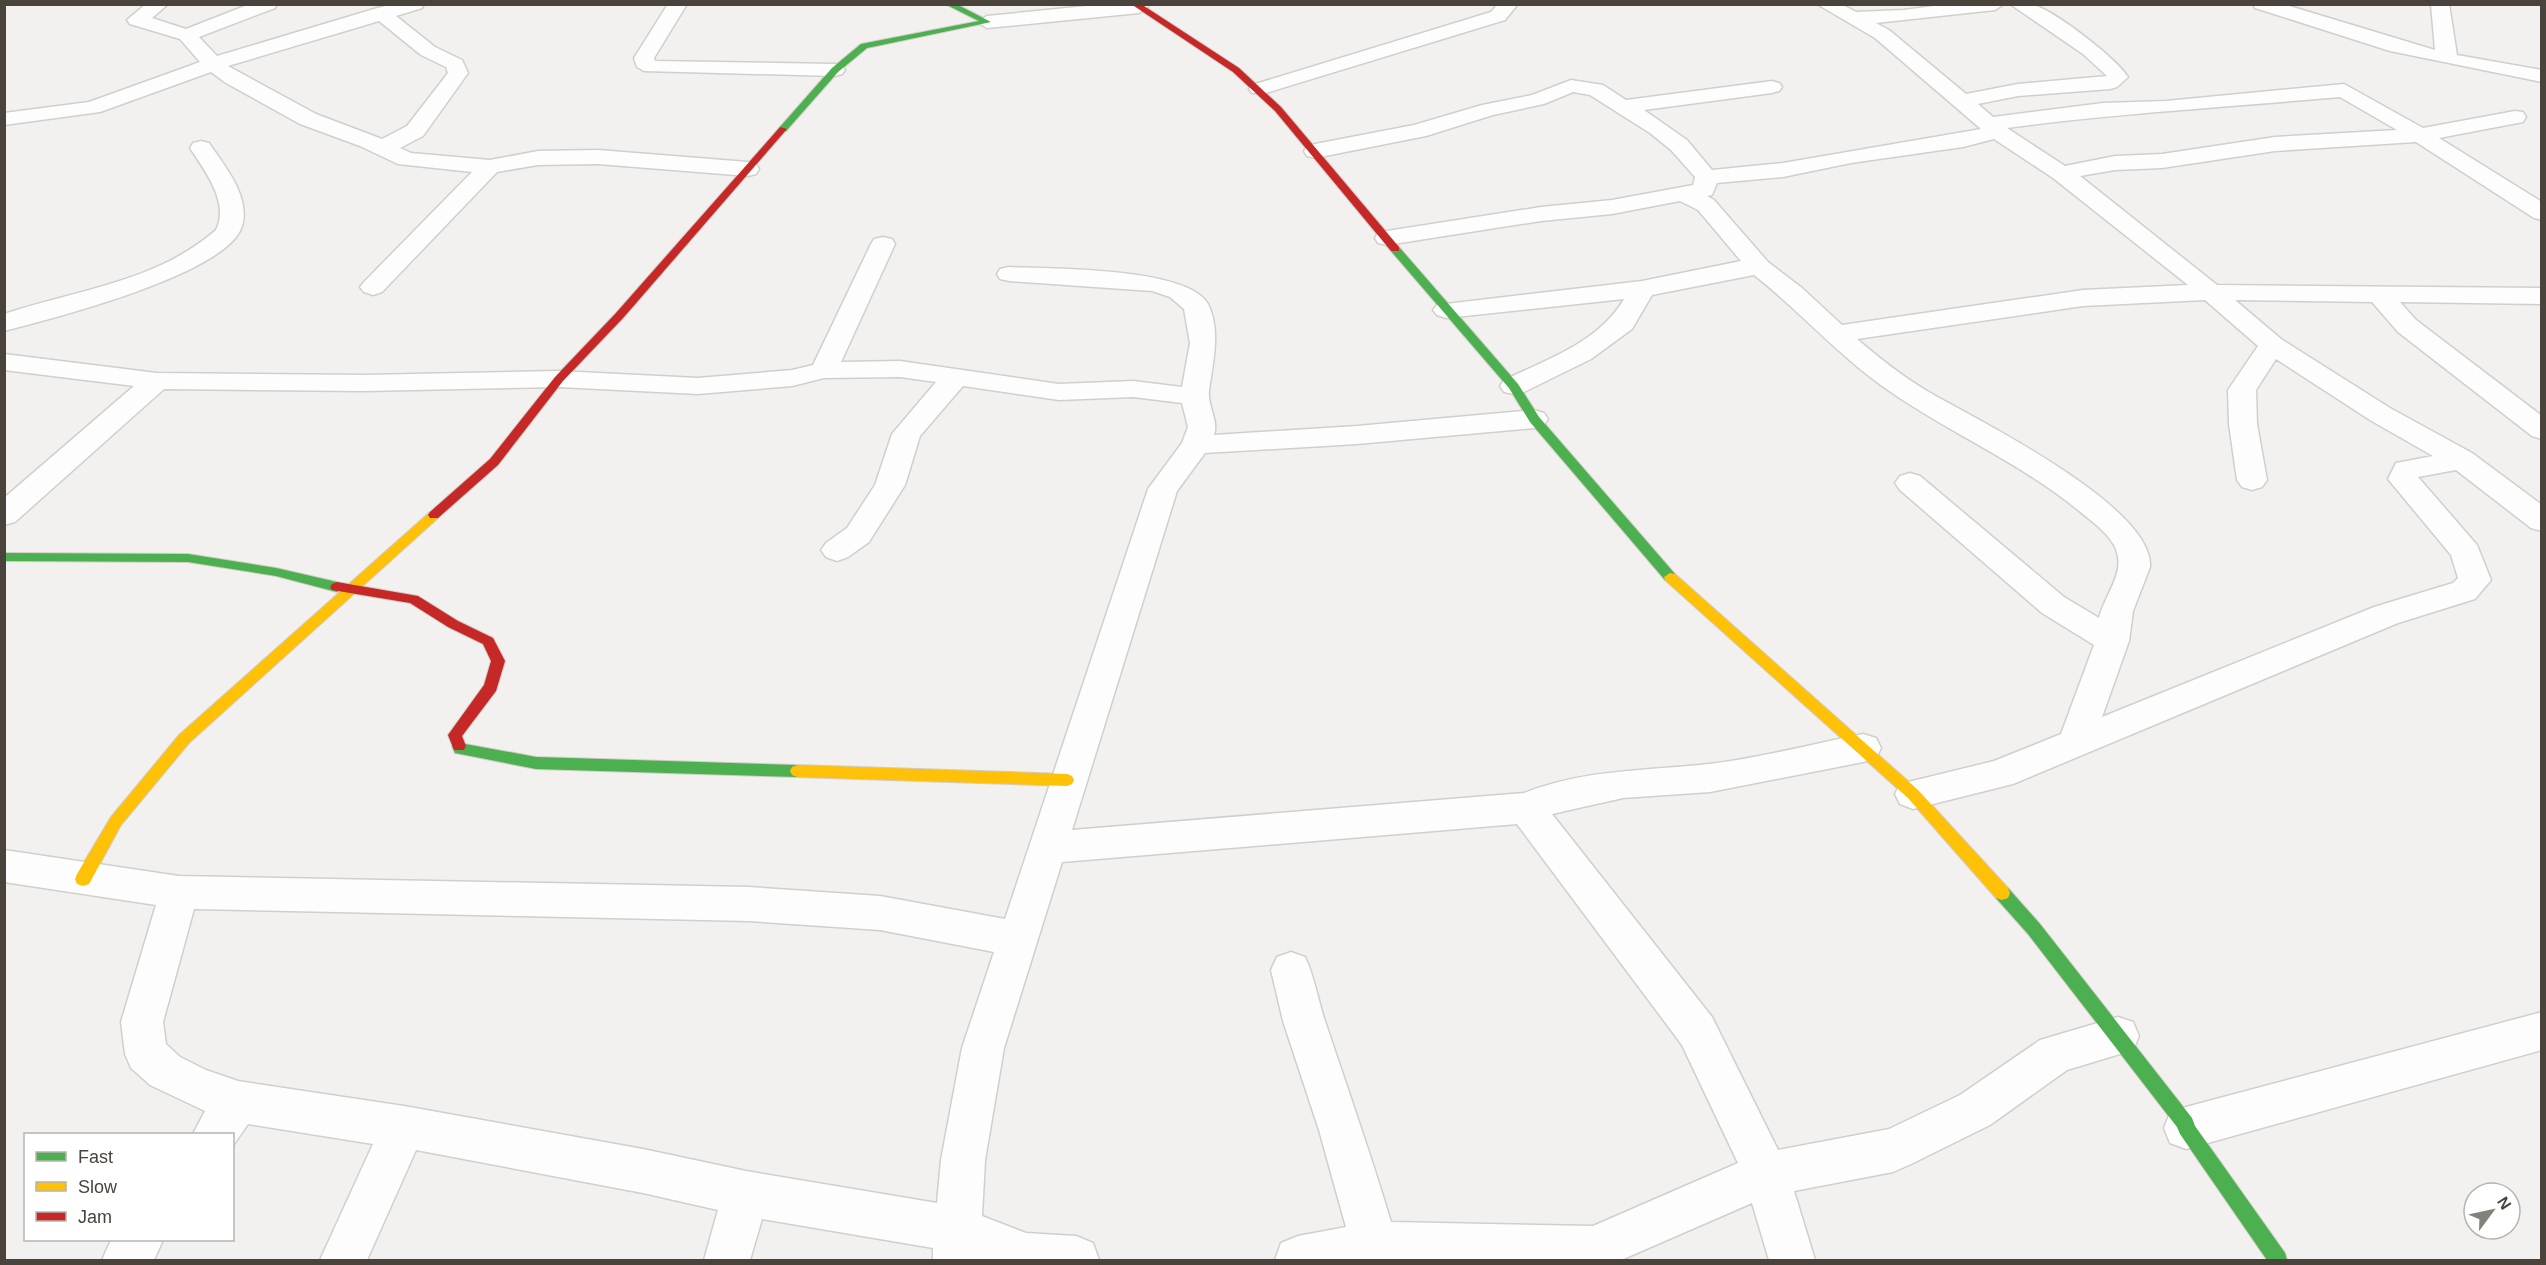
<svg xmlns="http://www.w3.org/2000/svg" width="2546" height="1265" font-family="Arial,sans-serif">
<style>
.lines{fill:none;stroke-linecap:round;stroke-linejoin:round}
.street-casing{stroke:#d1cfcc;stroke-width:3}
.fast-casing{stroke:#d1cec6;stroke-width:2}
.slow-casing{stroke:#d1cec6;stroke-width:2}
.jam-casing{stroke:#d1cec6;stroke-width:2}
.street{fill:#fdfdfd;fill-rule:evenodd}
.fast{fill:#4caf50;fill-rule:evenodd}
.slow{fill:#ffc107;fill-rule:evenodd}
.jam{fill:#c62828;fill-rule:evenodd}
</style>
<rect width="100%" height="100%" fill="#f3f1ef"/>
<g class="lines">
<defs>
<g id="street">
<path d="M146 4H168L152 18 186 29 250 4H277L275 8 199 37 217 56 374 9 393 4H424L422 8 396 16 435 47 462 60 468 73 423 136 400 148 411 153 490 160 538 151 598 150 748 162 756 164 759 169 756 174 748 176 598 164 538 165 497 172 382 292 373 295 364 292 360 287 364 282 472 172 398 164 360 146 300 124 226 83 211 72 100 112 4 125V113L89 102 200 62 180 39 130 24 127 20ZM379 21 421 55 446 67 448 73 407 126 382 139 316 114 228 66Z"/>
<path d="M668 4H687L654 58 655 61 835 64 842 66 845 70 842 74 835 76 644 71 637 67 634 58Z"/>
<path d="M1107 4H1147L1148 7 1139 13 987 28 977 22 987 16Z"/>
<path d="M1498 4H1518L1505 20 1266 93H1252L1249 89 1252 85 1491 12Z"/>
<path d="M1817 4H1841L1856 12 1904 10 1948 4H2004L1995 10 1876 23 1889 30 1966 94 2018 84 2107 76 2083 54 2010 4C2017 4 2027 3 2034 5 2056 12 2115 57 2128 77L2117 87 2110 89 2018 96 1978 104 1993 117 2103 103 2166 101 2344 84 2423 128 2515 111 2523 112 2526 117 2523 122 2439 138 2542 202V220L2534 218 2416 142 2275 151 2162 168 2115 170 2080 176 2217 285 2542 288V304L2400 302 2416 320 2542 416V439L2532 436 2398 332 2372 302 2235 300 2281 339 2390 408 2472 453 2542 505V531L2531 528 2456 470 2418 477 2477 545 2491 580 2475 599 2398 623 2013 784 1913 809 1900 804 1895 794 1900 784 1994 761 2061 734 2094 645 2042 613 1900 490 1895 483 1900 476 1910 473 1920 476 2064 597 2099 618C2105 593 2128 571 2114 545 2106 531 2090 520 2078 510 2018 461 1947 432 1885 388 1837 354 1799 310 1754 275L1652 295 1632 329 1591 359 1524 392 1514 394 1504 392 1500 386 1504 380C1548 359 1599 342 1624 299L1446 318 1437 315 1433 310 1437 305 1642 281 1741 261 1698 210 1680 201 1612 214 1541 221 1387 245 1378 243 1375 238 1378 233 1387 231 1541 207 1612 200 1693 185 1695 177 1671 150 1650 133 1590 95 1573 92 1544 104 1493 115 1426 136 1315 158 1307 156 1304 151 1307 146 1315 144 1414 125 1482 105 1532 95 1571 80 1603 85 1626 100 1772 81 1779 83 1782 87 1779 91 1772 93 1644 110 1687 140 1712 170 1783 163 1981 129 1875 38ZM2340 97 2397 130 2275 137 2162 154 2115 156 2065 166 2007 128C2118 113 2229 107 2340 97ZM1994 139 2053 178 2188 285 2083 290 1842 325 1802 288 1768 262 1714 200 1707 196 1712 195 1717 183 1783 177 1851 163 1963 147ZM2205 300 2258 346 2228 390 2229 424 2237 480 2242 487 2252 490 2262 487 2267 480 2257 424 2256 390 2276 359 2370 420 2433 456 2396 463 2388 479 2451 555 2458 578 2453 583 2374 607 2102 717 2129 641 2133 611 2150 567C2154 506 1975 419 1927 391 1902 376 1879 358 1857 339L2083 306Z"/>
<path d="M2253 4H2283L2435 50 2431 4H2449L2457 55 2542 70V82L2390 51 2255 8Z"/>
<path d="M201 141 209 143C224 165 251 197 242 226 228 274 51 319 4 331V314C76 290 157 282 216 230 230 202 204 170 190 148L193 143Z"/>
<path d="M883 237 892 239 895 244 841 362 900 361 1059 384 1133 381 1182 387 1190 343 1184 309 1170 297 1152 291 1009 281 1000 279 997 274 1000 269 1009 267C1050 269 1188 267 1208 304 1221 330 1213 363 1209 390 1207 406 1219 420 1214 435L1357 426 1534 410 1544 413 1548 419 1544 425 1534 428 1357 444 1205 453 1177 491 1072 830 1524 793C1585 769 1645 771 1709 764 1761 758 1812 744 1863 734L1876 738 1881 748 1876 758 1863 762 1710 792 1623 798 1552 814 1712 1017 1778 1150 1889 1129 1960 1095 2040 1040 2118 1017 2133 1022 2139 1036 2133 1050 2067 1070 1990 1125 1909 1165 1893 1172 1794 1191 1815 1260H1769L1752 1203 1621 1260H1275L1281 1243 1298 1236 1346 1227 1319 1130 1283 1021 1271 970 1277 957 1291 952 1305 957C1315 978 1318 1001 1326 1024 1348 1090 1371 1155 1391 1222L1593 1226 1738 1163 1682 1045 1517 824 1062 862 1004 1048 985 1160 982 1216 1026 1233 1076 1236 1093 1243 1099 1260H933V1248L762 1219 750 1260H704L718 1210 643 1193 416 1150 367 1260H320L373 1144 248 1124 232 1147V1134H193L205 1111 150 1085 131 1068 125 1054 121 1022 156 905 4 882V850L179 876 749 887 880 896 1005 919 1148 489 1182 443 1188 427 1182 403 1133 397 1059 400 963 386 920 436 905 485 869 542 848 557 837 561 826 557 821 550 826 543 847 528 875 485 892 434 936 382 900 377 824 378 792 386 698 394 559 387 365 391 164 389 15 522 4 525V498L134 386 4 370V354L157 373 365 375 559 371 698 378 792 370 813 365 871 244 874 239ZM194 909 749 921 880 930 994 952 962 1048 941 1160 937 1203 746 1171 643 1149 404 1106 238 1081 206 1070 180 1057 166 1044 163 1022Z"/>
<path d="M2542 1012V1050L2186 1149 2170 1143 2164 1128 2170 1113 2186 1107Z"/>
<path d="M111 1240H163L154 1260H102Z"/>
</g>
<g id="fast">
<path d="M945 4H956L991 22 867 48 838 72 786 131H780V127L832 68 861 44 979 21Z"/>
<path d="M1395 246 1399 247 1518 384 1539 417 1675 574 1676 577 1675 580H1665L1530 422 1509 388 1391 251V247Z"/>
<path d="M4 553 188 554 276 568 337 582 344 587 337 592 276 576 188 562 4 561Z"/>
<path d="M459 740 465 744 536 757 797 765 802 767 804 771 802 775 797 777 536 769 455 753 452 746 454 742Z"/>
<path d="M2002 886 2008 888 2040 924 2192 1118 2195 1126 2285 1253 2287 1260H2267L2180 1134 2177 1127 2028 934 1996 898 1994 893 1996 888Z"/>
</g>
<g id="slow">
<path d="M434 511 438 512 440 515 438 518 189 743 121 825 89 884 83 886 77 884 75 879 77 874 111 817 179 735 430 512Z"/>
<path d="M1670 573 1675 574 1918 790 2008 888 2010 893 2008 898 2002 900 1996 898 1908 798 1665 580 1664 577Z"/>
<path d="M797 765 1067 774 1072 776 1074 780 1072 784 1067 786 797 777 792 775 790 771 792 767Z"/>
</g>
<g id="jam">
<path d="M1131 4H1141L1239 68 1281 107 1399 247V251H1391L1275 111 1233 72Z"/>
<path d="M780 127 787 129 624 317 563 381 498 465 438 518H430L428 515 430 512 490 459 555 377 616 313Z"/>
<path d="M337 582 418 596 458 621 493 638 505 661 496 691 462 736 466 746 464 750H454L448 735 484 685 491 661 483 644 448 627 410 603 332 590 330 587 332 584Z"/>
</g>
</defs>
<!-- street casing -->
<use href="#street" class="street-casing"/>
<!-- fast casing -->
<use href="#fast" class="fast-casing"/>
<!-- slow casing -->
<use href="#slow" class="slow-casing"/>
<!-- jam casing -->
<use href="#jam" class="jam-casing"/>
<!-- street -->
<use href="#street" class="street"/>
<!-- fast -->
<use href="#fast" class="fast"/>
<!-- slow -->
<use href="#slow" class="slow"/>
<!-- jam -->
<use href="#jam" class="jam"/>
</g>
<!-- border -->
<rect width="2546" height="1265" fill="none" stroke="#49433b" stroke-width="12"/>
<!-- legend -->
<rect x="24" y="1133" width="210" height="108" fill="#ffffff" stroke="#b6b4b1" stroke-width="1.5"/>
<rect x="36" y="1152" width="30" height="9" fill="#4caf50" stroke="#b6b4b1" stroke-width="1.5"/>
<text x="78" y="1163" font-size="18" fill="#49433b">Fast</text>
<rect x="36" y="1182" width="30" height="9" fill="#ffc107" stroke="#b6b4b1" stroke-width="1.5"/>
<text x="78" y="1193" font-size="18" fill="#49433b">Slow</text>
<rect x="36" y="1212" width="30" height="9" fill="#c62828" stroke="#b6b4b1" stroke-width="1.5"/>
<text x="78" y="1223" font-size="18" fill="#49433b">Jam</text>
<!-- north arrow -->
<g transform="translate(2492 1211) rotate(57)"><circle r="28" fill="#ffffff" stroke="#b6b4b1" stroke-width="1.5"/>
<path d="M0-4.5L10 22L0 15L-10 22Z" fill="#84807a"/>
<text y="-9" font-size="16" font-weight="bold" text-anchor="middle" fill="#49433b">N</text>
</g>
</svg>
